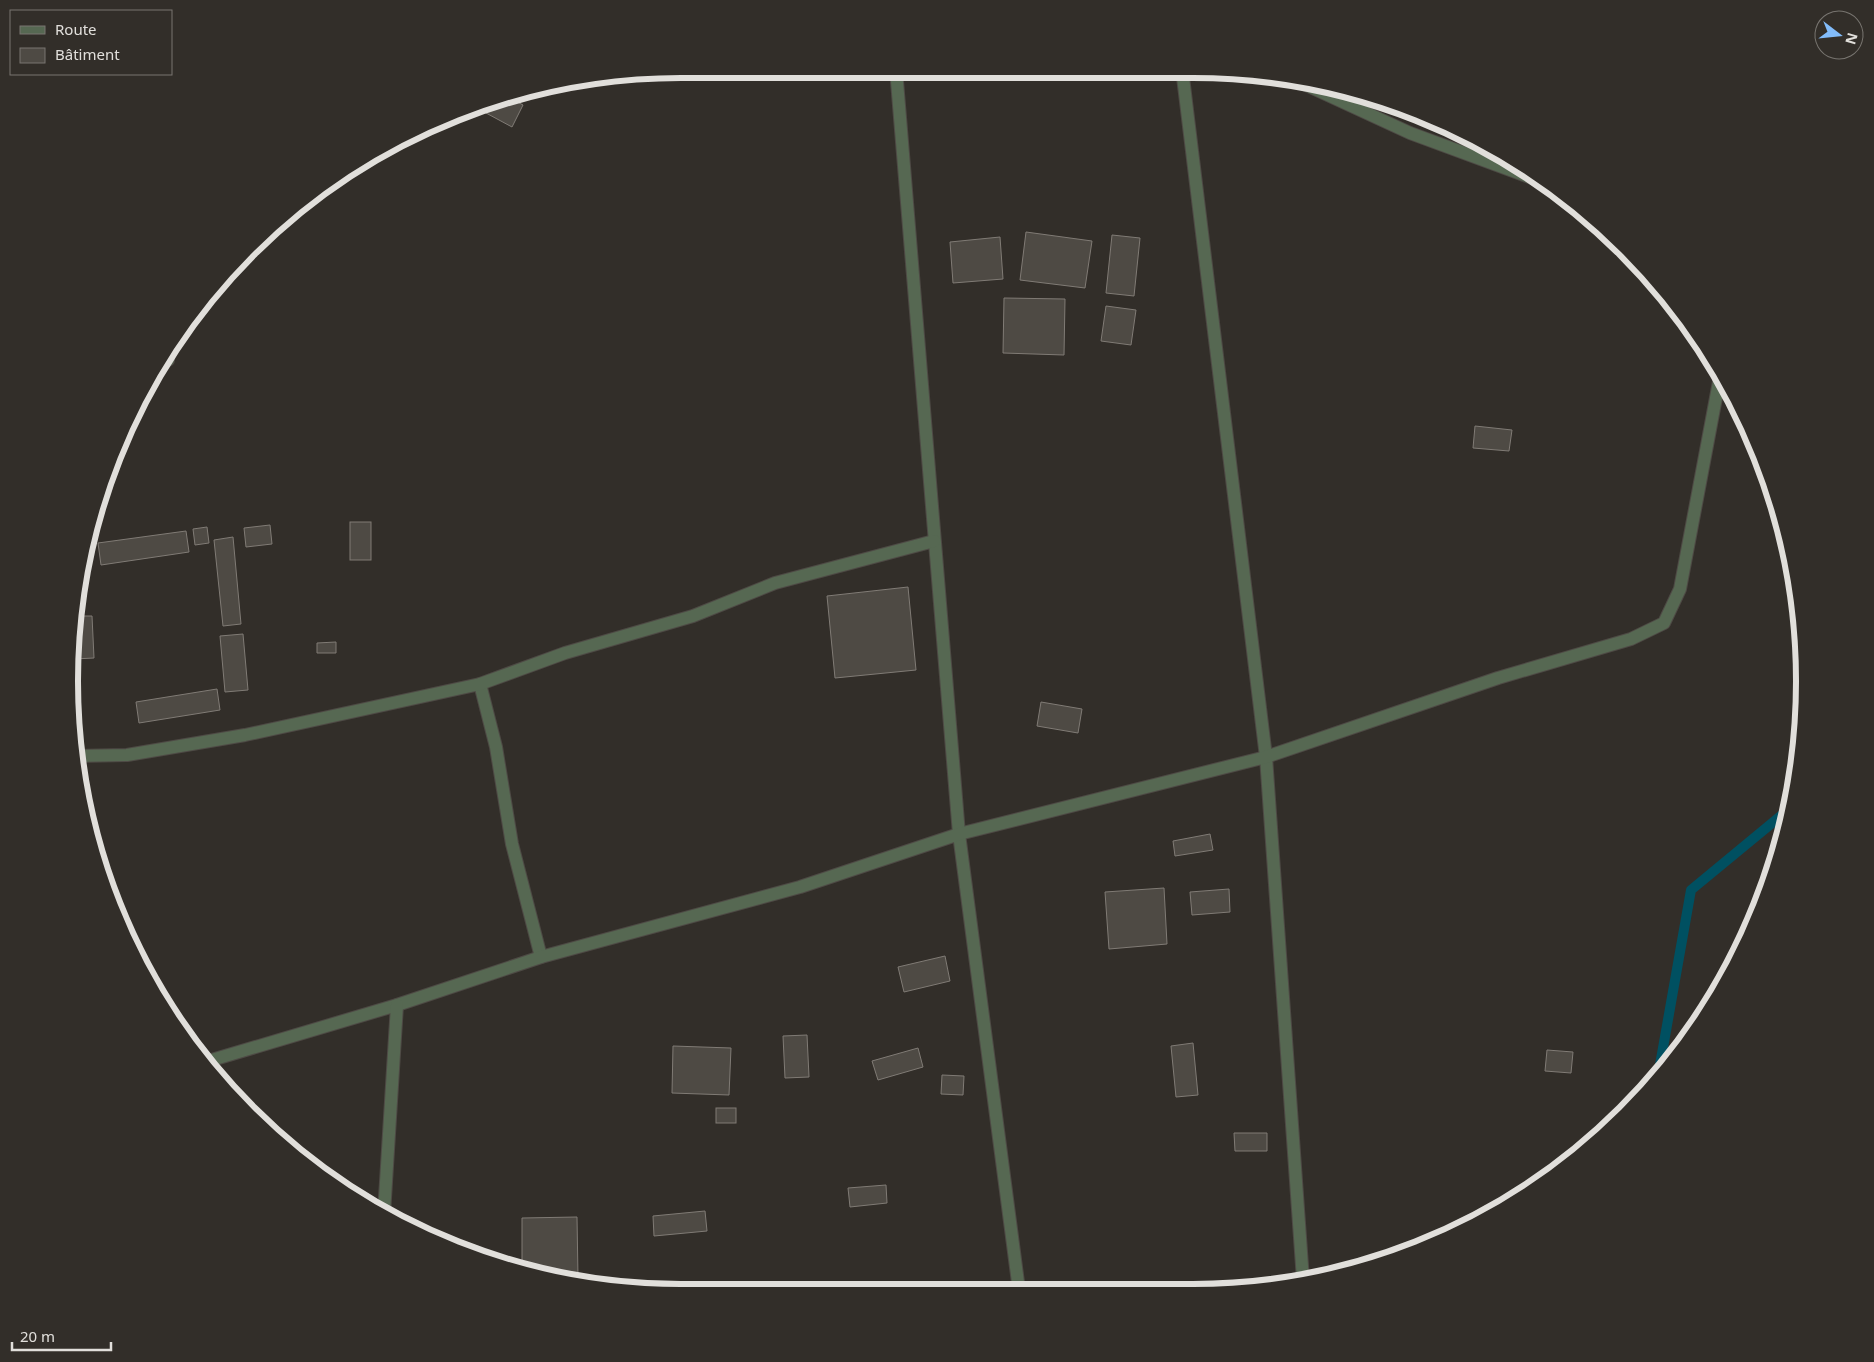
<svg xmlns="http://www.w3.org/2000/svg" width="1874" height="1362" font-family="'Noto Sans',sans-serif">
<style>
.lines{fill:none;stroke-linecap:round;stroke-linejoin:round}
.stream{stroke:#005061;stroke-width:10}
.building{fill:#4e4a44;stroke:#807b75}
.minor-casing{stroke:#4e4a45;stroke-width:14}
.minor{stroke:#566852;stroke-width:12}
.rim{fill:none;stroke:#e1dfdb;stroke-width:6}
</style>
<rect width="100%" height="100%" fill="#322e29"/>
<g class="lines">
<!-- stream -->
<path class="stream" d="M1658 1076 1691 890 1789 809"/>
</g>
<!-- building -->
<g class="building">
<path d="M505 95 523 105 512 127 473 106Z"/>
<path d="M1026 232 1092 241 1085 288 1020 280Z"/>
<path d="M1112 235 1140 238 1134 296 1106 293Z"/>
<path d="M1000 237 1003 279 953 283 950 242Z"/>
<path d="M1004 298 1065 299 1064 355 1003 353Z"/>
<path d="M1106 306 1136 310 1131 345 1101 341Z"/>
<path d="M1475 426 1512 430 1509 451 1473 448Z"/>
<rect x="350" y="522" width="21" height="38"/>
<path d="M270 525 272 544 246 547 244 528Z"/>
<path d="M207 527 209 543 195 545 193 529Z"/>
<path d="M186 531 189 552 101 565 98 543Z"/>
<path d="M233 537 241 624 223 626 214 540Z"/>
<path d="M908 587 916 670 835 678 827 596Z"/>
<path d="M74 616H92L94 658 74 659Z"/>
<path d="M243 634 248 690 225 692 220 636Z"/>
<path d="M336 642V653H317V643Z"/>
<path d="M217 689 220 710 139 723 136 702Z"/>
<path d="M1041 702 1082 709 1078 733 1037 726Z"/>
<path d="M85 815 92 817 88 830Z"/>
<path d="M1210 834 1213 850 1175 856 1173 841Z"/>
<path d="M1164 888 1167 944 1109 949 1105 892Z"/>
<path d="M1229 889 1230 912 1192 915 1190 892Z"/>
<path d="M945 956 950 981 904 992 898 967Z"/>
<path d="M807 1035 809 1077 785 1078 783 1036Z"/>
<path d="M1193 1043 1198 1095 1176 1097 1171 1046Z"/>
<path d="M673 1046 731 1048 729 1095 672 1093Z"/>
<path d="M918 1048 923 1067 878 1080 872 1061Z"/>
<path d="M1547 1050 1573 1052 1571 1073 1545 1071Z"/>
<path d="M942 1075 964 1076 963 1095 941 1094Z"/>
<rect x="716" y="1108" width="20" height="15"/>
<path d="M1234 1133H1267V1151H1235Z"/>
<path d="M886 1185 887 1203 850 1207 848 1188Z"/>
<path d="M705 1211 707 1231 654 1236 653 1216Z"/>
<path d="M577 1217 578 1277H549L522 1272V1218Z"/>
</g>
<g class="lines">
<defs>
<g id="minor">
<path d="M896 69 959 834 1019 1290"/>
<path d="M1182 69 1266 757 1303 1280"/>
<path d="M1293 79 1410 133 1543 182"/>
<path d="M168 356V360"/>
<path d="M480 684 496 747 512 844 541 957"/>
<path d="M74 756 127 755 245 735 480 684 565 653 693 616 775 583 934 541"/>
<path d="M205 1062 397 1005 541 957 800 887 959 834 1266 757 1498 678 1631 639 1664 623 1680 589 1721 371"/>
<path d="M384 1214 397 1005"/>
</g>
</defs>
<!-- minor casing -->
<use href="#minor" class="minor-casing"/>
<!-- minor -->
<use href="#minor" class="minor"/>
</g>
<!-- crop -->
<path d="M0 0H1874V1362H0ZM681 78H1193A603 603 0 0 1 1796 681V681A603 603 0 0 1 1193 1284H681A603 603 0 0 1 78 681V681A603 603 0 0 1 681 78Z" fill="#322e29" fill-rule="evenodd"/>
<path class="rim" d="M681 78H1193A603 603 0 0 1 1796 681V681A603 603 0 0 1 1193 1284H681A603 603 0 0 1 78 681V681A603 603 0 0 1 681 78Z"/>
<!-- legend -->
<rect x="10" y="10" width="162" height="65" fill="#322e29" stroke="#787570"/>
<rect x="20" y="26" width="25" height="8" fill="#566852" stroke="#787570"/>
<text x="55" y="35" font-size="15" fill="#e1dfdb">Route</text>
<rect x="20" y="48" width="25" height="15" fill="#4e4a44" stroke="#787570"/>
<text x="55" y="60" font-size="15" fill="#e1dfdb">Bâtiment</text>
<!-- north arrow -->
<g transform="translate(1839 35) rotate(106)"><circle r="24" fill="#322e29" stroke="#787570"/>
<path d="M0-4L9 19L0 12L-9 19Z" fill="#82bcfa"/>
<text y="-8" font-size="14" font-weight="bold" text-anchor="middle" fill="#e1dfdb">N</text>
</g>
<!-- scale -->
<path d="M12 1342v8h99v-8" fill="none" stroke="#e1dfdb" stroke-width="2.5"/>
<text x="20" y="1342" font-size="15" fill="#e1dfdb" stroke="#322e29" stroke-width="4" paint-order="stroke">20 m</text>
</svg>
